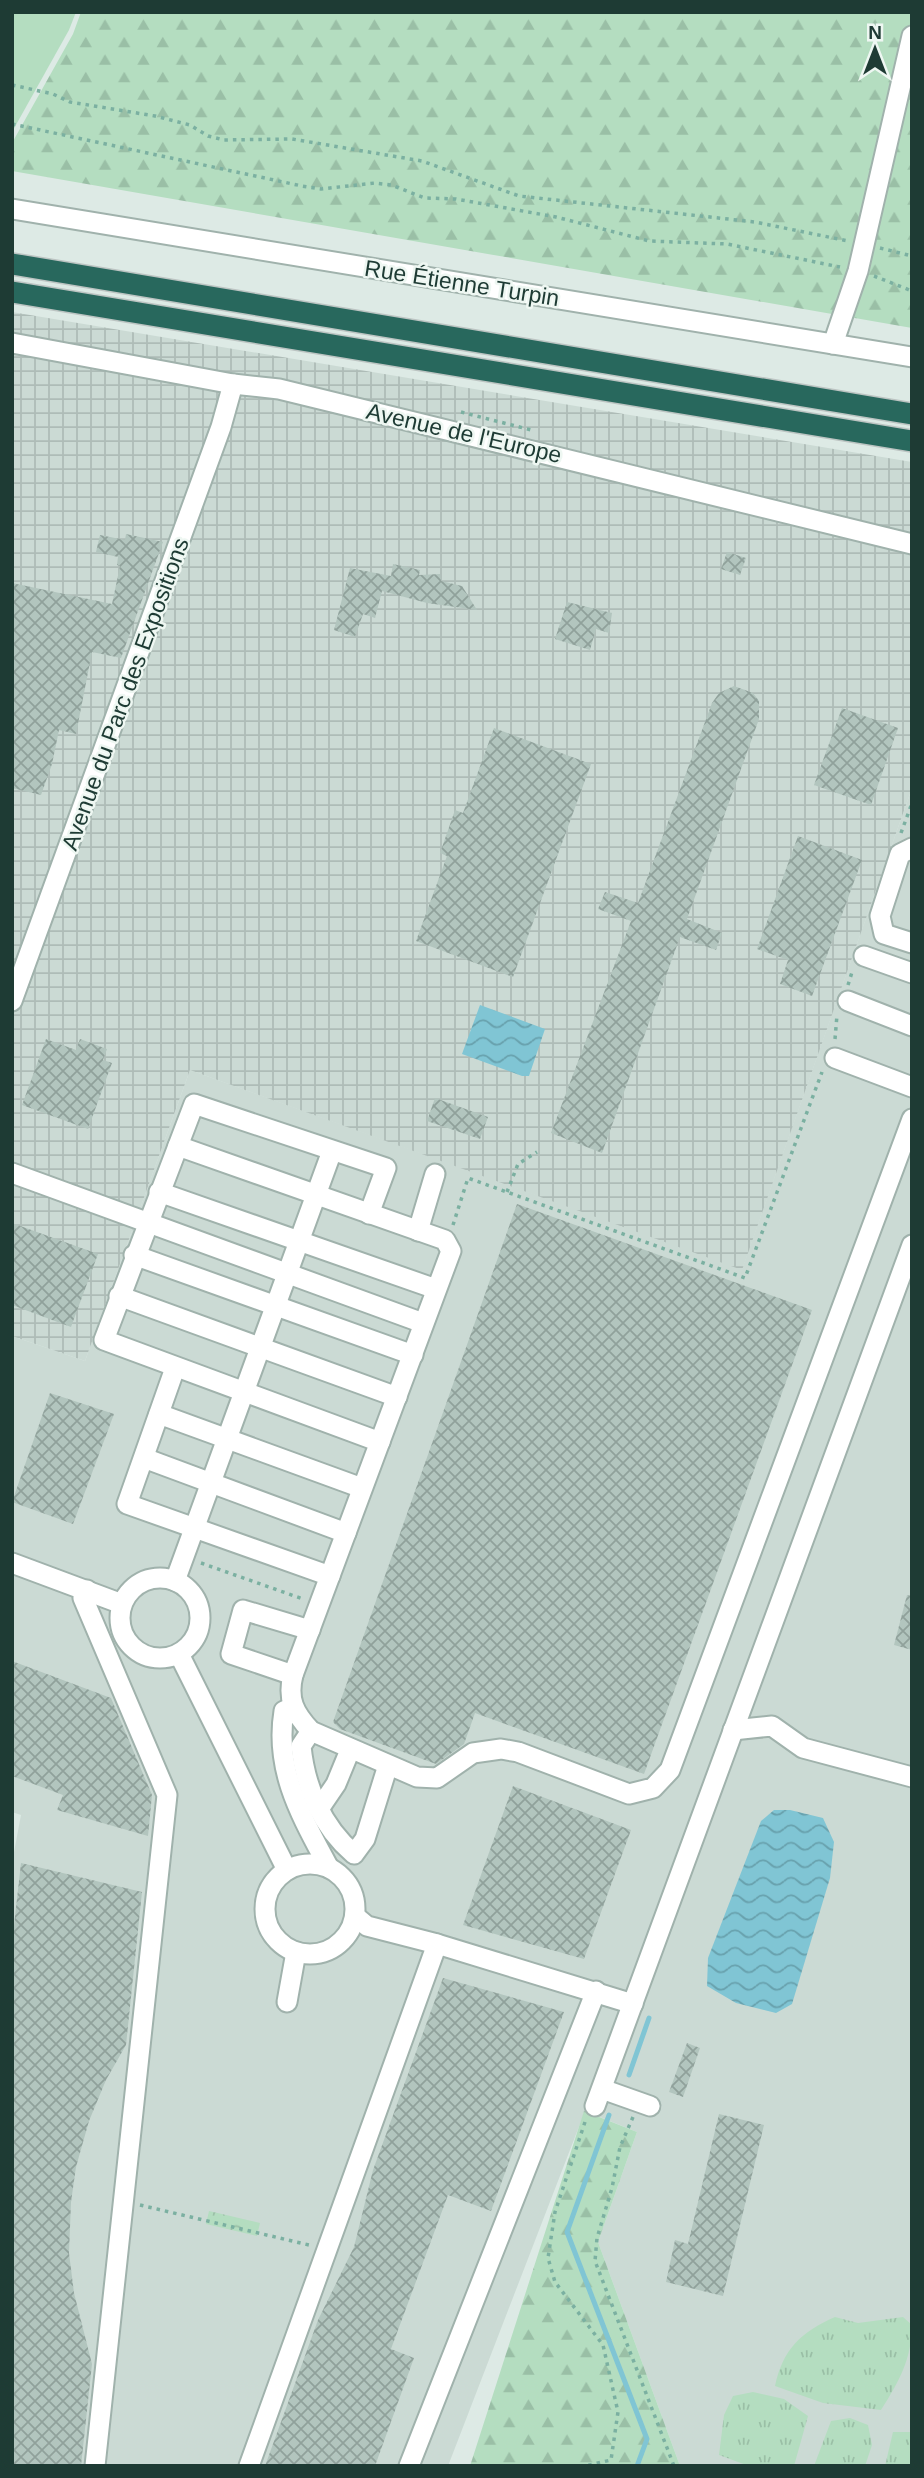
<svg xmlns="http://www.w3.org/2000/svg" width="924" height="2478" font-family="Arial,sans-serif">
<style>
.built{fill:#cbdad4}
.industrial{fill:url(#industrial-grid)}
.grass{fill:url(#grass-tufts)}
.forest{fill:url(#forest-firs)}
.park{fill:url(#park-crowns)}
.pitch{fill:#b4ddc0}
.water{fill:url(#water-waves)}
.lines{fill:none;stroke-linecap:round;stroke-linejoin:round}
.stream{stroke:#80c5d4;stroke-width:5}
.building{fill:url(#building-cross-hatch)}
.minor-casing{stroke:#a0b2ac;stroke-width:23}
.highway-casing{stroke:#bcc4c2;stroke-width:24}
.path{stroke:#7bb0a1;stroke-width:3.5;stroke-dasharray:3.5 5;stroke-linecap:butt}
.minor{stroke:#fff;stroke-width:19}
.highway{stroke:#28685d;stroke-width:21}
.labels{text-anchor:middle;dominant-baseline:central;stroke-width:5;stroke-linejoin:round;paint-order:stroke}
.street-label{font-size:23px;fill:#1e3b34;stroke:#eef7f2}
</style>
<defs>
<pattern id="industrial-grid" width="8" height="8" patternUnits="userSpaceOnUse" patternTransform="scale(1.75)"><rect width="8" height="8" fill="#cbdad4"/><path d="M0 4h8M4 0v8" fill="none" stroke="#aebcb7"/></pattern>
<pattern id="grass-tufts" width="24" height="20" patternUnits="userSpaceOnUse" patternTransform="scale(1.75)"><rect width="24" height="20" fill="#b4ddc0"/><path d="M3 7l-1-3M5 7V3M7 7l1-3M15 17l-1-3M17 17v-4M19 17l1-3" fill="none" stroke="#9abfa6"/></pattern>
<pattern id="forest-firs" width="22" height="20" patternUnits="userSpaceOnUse" patternTransform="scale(1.75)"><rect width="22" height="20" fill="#b4ddc0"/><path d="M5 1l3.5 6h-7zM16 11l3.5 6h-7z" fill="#9abfa6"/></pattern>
<pattern id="park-crowns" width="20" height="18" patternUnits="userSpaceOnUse" patternTransform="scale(1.75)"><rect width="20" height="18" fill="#b4ddc0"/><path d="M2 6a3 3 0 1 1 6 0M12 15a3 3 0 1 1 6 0" fill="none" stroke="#9abfa6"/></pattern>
<pattern id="water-waves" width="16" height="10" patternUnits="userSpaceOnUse" patternTransform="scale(1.75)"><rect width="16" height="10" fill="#80c5d4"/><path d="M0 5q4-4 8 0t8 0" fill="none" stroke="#68a1ad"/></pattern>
<pattern id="building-cross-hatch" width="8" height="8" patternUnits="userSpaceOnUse" patternTransform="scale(1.75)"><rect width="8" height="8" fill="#b2c5be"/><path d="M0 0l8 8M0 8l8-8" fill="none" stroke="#90a19b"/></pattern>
</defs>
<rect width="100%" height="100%" fill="#ddeae5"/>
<!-- built -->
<path class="built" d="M912 788V2466H680L598 2242 637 2132 585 2111 448 2466H12V1863L21 1815 12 1812V1336L85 1361 190 1070 742 1269Z"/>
<!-- industrial -->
<path class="industrial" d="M12 312 912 462V788L742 1270 190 1070 85 1361 12 1336Z"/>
<!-- grass -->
<g class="grass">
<path d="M835 2317 858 2323 903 2317 912 2325C912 2358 899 2382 881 2410L823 2403 775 2386C783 2349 801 2332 835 2317Z"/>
<path d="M753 2392 784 2399 808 2416 794 2466H749L719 2455 724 2415 733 2396Z"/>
<path d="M850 2418 868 2425 872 2445 865 2466H814L831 2421Z"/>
<path d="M893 2432H912V2466H885Z"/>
</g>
<!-- forest -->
<g class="forest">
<path d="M81 12H912V328L12 171V143L73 34Z"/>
<path d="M584 2111 637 2132 598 2242 680 2466H470Z"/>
</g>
<!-- park -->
<path class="park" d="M209 2211 260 2223 257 2236 206 2224Z"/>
<!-- pitch -->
<path class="pitch" d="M12 12H76L69 30 12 132Z"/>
<!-- water -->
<g class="water">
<path d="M480 1005 545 1029 529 1076H522L462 1054Z"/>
<path d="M774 1810H790L823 1818 834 1842 830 1878 792 2004 776 2013 736 2003 707 1986 708 1958 761 1821Z"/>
</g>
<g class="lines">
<!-- stream -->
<g class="stream">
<path d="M629 2075 649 2018"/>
<path d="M609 2115 567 2232 647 2439 637 2466"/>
</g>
</g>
<!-- building -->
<g class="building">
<path d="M126 534 163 542 121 658 92 652 76 734 59 730 52 764 41 795 12 788V583L112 604 120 566 117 565 118 557 96 552 100 535 125 540Z"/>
<path d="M727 552 746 558 740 575 721 569Z"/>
<path d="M393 564 420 570 419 575 440 574 441 581 462 586 477 610 427 603 382 591 375 618 363 614 355 637 334 630 350 568 391 576Z"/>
<path d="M567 602 612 613 609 633 596 629 590 650 555 639Z"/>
<path d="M734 686 753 693 759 701V719L687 919 722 933 716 950 680 937 602 1153 551 1133 631 921 598 909 605 892 638 903 712 703 719 693Z"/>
<path d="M842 708 898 728 871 805 814 785Z"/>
<path d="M494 728 591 764 513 977 416 941 447 856 440 853 455 810 463 813Z"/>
<path d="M798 836 862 860 812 996 780 984 788 960 757 949Z"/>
<path d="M46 1039 76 1050 80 1039 107 1049 103 1060 112 1063 88 1129 22 1105Z"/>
<path d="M435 1098 488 1117 480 1139 427 1121Z"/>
<path d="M517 1204 812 1310 644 1774 475 1713 464 1744 436 1764 340 1729 333 1722Z"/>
<path d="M12 1223 98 1254 71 1327 12 1305Z"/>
<path d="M50 1393 114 1414 73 1524 12 1502Z"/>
<path d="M907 1595 912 1596V1650L894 1645Z"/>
<path d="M12 1661 111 1698 152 1795 148 1836 57 1810 63 1795 12 1776Z"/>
<path d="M513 1786 631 1830 584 1959 463 1925Z"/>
<path d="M21 1863 142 1892 126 2045 106 2080 89 2121 76 2167 71 2202 69 2253 74 2293 92 2364 81 2466H12V1943Z"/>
<path d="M443 1978 564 2012 491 2211 448 2195 391 2349 414 2358 375 2466H265L318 2320 354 2247 373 2170Z"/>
<path d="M687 2043 700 2048 683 2097 669 2092Z"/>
<path d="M719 2114 764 2125 723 2296 666 2282 675 2240 688 2244Z"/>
</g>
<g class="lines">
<defs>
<g id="minor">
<path d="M12 209 912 357"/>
<path d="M12 343 233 384 279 389 912 544"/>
<path d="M833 344 858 271 912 36"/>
<path d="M912 848 900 854 880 916 884 934 912 943"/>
<path d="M864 956 912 973"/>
<path d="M12 1001 221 427 233 384"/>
<path d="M848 1001 912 1026"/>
<path d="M835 1058 912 1087"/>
<path d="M178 1146 445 1240 451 1251 293 1675C287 1699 294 1713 311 1731L417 1777 437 1778 473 1753 501 1749 518 1752 629 1794 653 1788 670 1770 912 1119"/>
<path d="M12 1173 423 1323"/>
<path d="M159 1192 436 1289"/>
<path d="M369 1214 386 1168 194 1104 104 1340 380 1442"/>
<path d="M418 1231 435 1174"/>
<path d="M134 1255 413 1355"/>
<path d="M119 1296 397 1397"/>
<path d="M175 1368 127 1504 330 1576"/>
<path d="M159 1414 362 1488"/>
<path d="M144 1458 346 1533"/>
<path d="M12 1563 122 1604"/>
<circle cx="160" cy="1618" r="40"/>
<path d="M175 1581 332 1151"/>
<path d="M87 1590 83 1598 167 1795 95 2466"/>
<path d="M179 1654 287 1870"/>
<path d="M293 1675 231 1654 243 1610 310 1630"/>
<path d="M293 1707 284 1711C274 1771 302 1817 329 1868"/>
<path d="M733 1730 772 1726 803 1748 912 1777"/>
<path d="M311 1731 301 1746C305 1787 322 1827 354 1854L365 1839 388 1765"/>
<path d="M319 1809 336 1784 350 1750"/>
<circle cx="310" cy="1909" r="45"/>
<path d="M355 1916 367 1926 437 1944 633 2004"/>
<path d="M287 2002 296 1952"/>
<path d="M602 2089 650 2106"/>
<path d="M595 2106 912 1245"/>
<path d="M249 2466 437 1944"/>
<path d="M409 2466 596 1991"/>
</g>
<g id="highway">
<path d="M12 264 912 414"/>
<path d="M12 292 912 441"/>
</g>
</defs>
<!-- minor casing -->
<use href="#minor" class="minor-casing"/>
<!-- highway casing -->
<use href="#highway" class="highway-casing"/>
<!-- path -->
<g class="path">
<path d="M12 85 53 94 70 102 155 116 190 125 208 136 224 140 292 139 422 161 519 196 755 222 848 241"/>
<path d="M12 124 302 186 321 189 375 183 391 185 425 198 456 199 556 217 649 241 727 244 840 267"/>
<path d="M880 248 912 256"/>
<path d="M874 276 912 291"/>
<path d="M461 412 535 431"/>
<path d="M901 833 912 803"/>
<path d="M848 985 853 969"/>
<path d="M835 1039 837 1015"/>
<path d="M507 1192 518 1164 537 1152"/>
<path d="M453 1225 468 1178 745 1278 822 1072"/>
<path d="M201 1563 303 1599"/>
<path d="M633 2117 620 2147 612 2188 597 2238 595 2261 674 2466"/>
<path d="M585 2122 555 2212 548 2258 555 2282 603 2345 618 2412 611 2460 585 2466"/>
<path d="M140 2205 309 2245"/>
</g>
<!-- minor -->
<use href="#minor" class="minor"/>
<!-- highway -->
<use href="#highway" class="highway"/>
</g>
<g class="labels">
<!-- street labels -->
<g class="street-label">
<text transform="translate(462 283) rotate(9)">Rue Étienne Turpin</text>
<text transform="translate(464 433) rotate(13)">Avenue de l'Europe</text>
<text transform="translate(125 694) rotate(-70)">Avenue du Parc des Expositions</text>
</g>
</g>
<!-- border -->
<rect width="924" height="2478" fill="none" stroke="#1e3b34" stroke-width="28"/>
<!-- north arrow -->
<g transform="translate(875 49)" stroke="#eef7f2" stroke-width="5" paint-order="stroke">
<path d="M0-5L12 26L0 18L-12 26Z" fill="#1e3b34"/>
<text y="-10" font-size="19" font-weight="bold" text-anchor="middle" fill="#1e3b34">N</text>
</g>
</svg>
